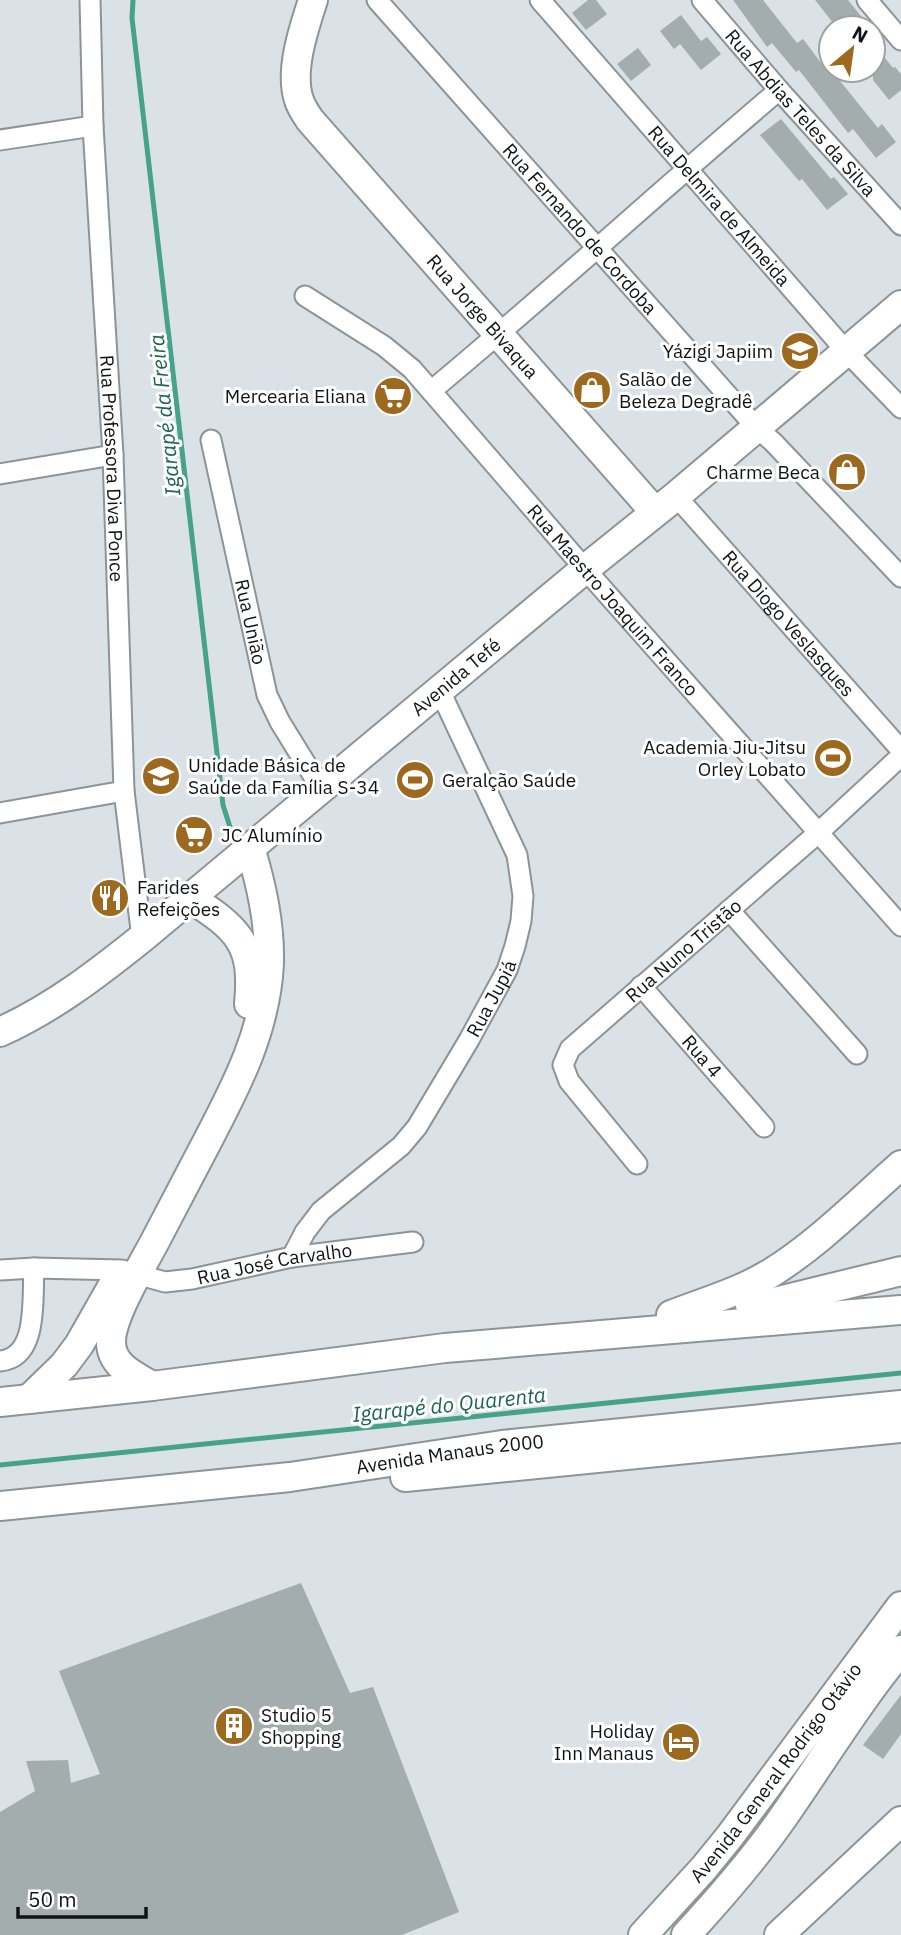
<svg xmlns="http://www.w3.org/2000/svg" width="901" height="1935" font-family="'IBM Plex Sans',sans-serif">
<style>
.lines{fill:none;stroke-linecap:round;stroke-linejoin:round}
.stream{stroke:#46a387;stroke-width:5}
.building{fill:#a3adae}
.street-casing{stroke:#8d9498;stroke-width:23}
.secondary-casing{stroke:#8d9498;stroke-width:32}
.street{stroke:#fff;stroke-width:19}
.secondary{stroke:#fff;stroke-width:28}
.labels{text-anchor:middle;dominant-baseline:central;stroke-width:6;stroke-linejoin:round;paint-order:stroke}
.street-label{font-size:19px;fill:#111415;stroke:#fff}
.poi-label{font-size:19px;fill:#111415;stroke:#fff;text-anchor:start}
.water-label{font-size:21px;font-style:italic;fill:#1d6551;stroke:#fff}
</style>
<rect width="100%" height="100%" fill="#dbe2e7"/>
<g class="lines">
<!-- stream -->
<g class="stream">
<path d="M133 0 132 18 223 805 230 827"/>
<path d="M0 1465 901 1373"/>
</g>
</g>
<!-- building -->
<g class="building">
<path d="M588 0H596L607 14 586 30 572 13Z"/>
<path d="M733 0H763L797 43 803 39 825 68 828 66 878 128 882 124 896 142 876 158 853 129 848 133 799 70 796 72 772 43 767 47Z"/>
<path d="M815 0H848L865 21 856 28H837Z"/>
<path d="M681 15 701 41 707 37 721 54 701 70 680 44 674 49 660 31Z"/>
<path d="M873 43 893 68 895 67 901 74V90L889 100 873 80Z"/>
<path d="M638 48 651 65 631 81 617 64Z"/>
<path d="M781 119 831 179 834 177 848 194 827 210 802 179 799 181 760 135Z"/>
<path d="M301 1583 350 1693 373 1687 459 1912 402 1935H0V1812L35 1791 26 1761 68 1760 71 1783 100 1774 59 1671Z"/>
<path d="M901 1695V1734L883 1759 863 1745Z"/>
</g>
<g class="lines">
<defs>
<g id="street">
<path id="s1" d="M90 0 93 126 113 455 124 791 142 938"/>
<path id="s2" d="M377 0 756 427 773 442 901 577"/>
<path id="s3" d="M540 0 846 351 901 408"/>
<path id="s4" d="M702 0 779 90 901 225"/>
<path d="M867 0 901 40"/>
<path d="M0 140 93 126"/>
<path id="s5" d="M305 296 384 346 412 369 585 569 901 926"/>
<path d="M431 391C549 293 662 189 779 90"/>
<path id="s6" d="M211 440 267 695 280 722 322 790"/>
<path d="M0 474 113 455"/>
<path id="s7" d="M676 496 901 750"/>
<path d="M0 813 124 791"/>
<path d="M729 910 857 1054"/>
<path id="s8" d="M641 986 764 1127"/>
<path id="s9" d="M637 1164 569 1081 563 1065 570 1049 818 833 901 756"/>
<path id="s10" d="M292 1257 305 1232 321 1211 401 1146 417 1127 469 1040 507 970 515 946 521 921 523 896 517 855 440 691"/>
<path id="s11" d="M0 1270 34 1268 122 1270 165 1282 192 1279 292 1257 413 1242"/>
<path d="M0 1361C39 1358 32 1298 34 1268"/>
</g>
<g id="secondary">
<path id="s12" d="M313 0C304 28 289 71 299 100 301 107 306 114 310 120L655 512"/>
<path d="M189 897C238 929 255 943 249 1004"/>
<path id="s13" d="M0 1032C53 1008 97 974 142 938L585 569 676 496 901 305"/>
<path d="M750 1305 770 1303 901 1271"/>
<path d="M671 1315C704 1302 740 1292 771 1273 819 1243 859 1202 901 1165"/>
<path d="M152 1386C135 1376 111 1366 111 1342 111 1317 140 1269 153 1245 171 1211 189 1176 207 1142 237 1085 266 1029 269 963 270 923 262 886 250 848"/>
<path d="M29 1399 64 1365 79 1345 116 1280"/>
<path d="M0 1402 152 1386 445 1348 901 1310"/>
<path d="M405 1477 901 1428"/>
<path id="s14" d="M0 1506 290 1477 502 1445 901 1405"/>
<path id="s15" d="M643 1935 704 1868 730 1836 901 1606"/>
<path d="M686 1935C721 1897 755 1858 784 1816 823 1760 858 1702 901 1650"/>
<path d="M779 1935 901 1821"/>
</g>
</defs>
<!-- street casing -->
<use href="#street" class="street-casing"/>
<!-- secondary casing -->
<use href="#secondary" class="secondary-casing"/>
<!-- street -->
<use href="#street" class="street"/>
<!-- secondary -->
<use href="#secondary" class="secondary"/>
</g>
<!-- icons -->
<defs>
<symbol id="school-disc" viewBox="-11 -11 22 22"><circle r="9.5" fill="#9c691f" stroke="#fff"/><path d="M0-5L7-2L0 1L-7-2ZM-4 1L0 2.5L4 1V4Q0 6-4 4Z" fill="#fff"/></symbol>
<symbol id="shop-disc" viewBox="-11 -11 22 22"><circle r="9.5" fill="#9c691f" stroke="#fff"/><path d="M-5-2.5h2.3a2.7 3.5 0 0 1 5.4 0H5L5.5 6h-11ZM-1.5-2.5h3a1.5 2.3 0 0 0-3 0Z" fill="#fff"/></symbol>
<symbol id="supermarket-disc" viewBox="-11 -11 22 22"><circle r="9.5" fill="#9c691f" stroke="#fff"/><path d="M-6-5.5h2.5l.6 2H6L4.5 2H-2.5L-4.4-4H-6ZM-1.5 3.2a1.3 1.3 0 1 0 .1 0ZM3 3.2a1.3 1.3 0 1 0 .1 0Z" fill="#fff"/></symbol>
<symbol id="stadium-disc" viewBox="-11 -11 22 22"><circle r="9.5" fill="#9c691f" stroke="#fff"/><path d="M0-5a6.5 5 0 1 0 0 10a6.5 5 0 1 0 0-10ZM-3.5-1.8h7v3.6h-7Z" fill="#fff"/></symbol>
<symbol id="restaurant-disc" viewBox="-11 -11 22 22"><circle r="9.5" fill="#9c691f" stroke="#fff"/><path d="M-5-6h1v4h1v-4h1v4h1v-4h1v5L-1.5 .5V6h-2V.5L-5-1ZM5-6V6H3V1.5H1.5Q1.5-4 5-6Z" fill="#fff"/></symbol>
<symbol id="building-disc" viewBox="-11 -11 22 22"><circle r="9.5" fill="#9c691f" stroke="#fff"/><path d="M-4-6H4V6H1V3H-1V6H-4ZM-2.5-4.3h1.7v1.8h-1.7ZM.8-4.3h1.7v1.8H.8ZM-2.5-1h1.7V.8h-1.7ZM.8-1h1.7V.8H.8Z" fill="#fff"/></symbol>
<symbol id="hotel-disc" viewBox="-11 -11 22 22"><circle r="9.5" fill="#9c691f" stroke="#fff"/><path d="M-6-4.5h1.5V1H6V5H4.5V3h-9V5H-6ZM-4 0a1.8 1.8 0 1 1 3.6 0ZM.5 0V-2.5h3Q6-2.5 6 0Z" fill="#fff"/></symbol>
</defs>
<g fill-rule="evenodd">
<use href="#school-disc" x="778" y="329" width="44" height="44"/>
<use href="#shop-disc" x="570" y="368" width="44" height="44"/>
<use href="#supermarket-disc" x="371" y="374" width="44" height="44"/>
<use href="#shop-disc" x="825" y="450" width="44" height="44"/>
<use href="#stadium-disc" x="811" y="736" width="44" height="44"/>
<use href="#school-disc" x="139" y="754" width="44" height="44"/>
<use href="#stadium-disc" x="393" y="758" width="44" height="44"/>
<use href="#supermarket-disc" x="172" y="813" width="44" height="44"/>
<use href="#restaurant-disc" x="88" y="876" width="44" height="44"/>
<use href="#building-disc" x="212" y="1704" width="44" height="44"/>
<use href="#hotel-disc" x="659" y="1720" width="44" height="44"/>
</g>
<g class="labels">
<!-- street labels -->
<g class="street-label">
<text stroke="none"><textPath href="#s4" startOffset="150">Rua Abdias Teles da Silva</textPath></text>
<text stroke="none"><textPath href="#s3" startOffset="273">Rua Delmira de Almeida</textPath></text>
<text stroke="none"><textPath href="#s2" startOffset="306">Rua Fernando de Cordoba</textPath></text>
<text stroke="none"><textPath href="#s12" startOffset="387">Rua Jorge Bivaqua</textPath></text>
<text stroke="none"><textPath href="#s1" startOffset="469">Rua Professora Diva Ponce</textPath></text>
<text stroke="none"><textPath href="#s5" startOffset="436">Rua Maestro Joaquim Franco</textPath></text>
<text stroke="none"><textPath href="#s6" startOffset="186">Rua União</textPath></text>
<text stroke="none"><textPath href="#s7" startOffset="170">Rua Diogo Veslasques</textPath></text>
<text stroke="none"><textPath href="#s13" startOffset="579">Avenida Tefé</textPath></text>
<text stroke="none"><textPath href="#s9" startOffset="292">Rua Nuno Tristão</textPath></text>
<text stroke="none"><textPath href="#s10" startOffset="331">Rua Jupiá</textPath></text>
<text stroke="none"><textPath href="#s8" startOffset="93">Rua 4</textPath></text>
<text stroke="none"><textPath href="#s11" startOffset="278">Rua José Carvalho</textPath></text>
<text stroke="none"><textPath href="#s14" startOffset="453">Avenida Manaus 2000</textPath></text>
<text stroke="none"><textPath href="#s15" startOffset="210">Avenida General Rodrigo Otávio</textPath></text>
</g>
<!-- poi labels -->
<g class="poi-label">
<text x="773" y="351" text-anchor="end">Yázigi Japiim</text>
<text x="619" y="379">Salão de<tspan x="619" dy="22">Beleza Degradê</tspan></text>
<text x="366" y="396" text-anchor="end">Mercearia Eliana</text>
<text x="820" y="472" text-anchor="end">Charme Beca</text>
<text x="806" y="747" text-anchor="end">Academia Jiu-Jitsu<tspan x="806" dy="22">Orley Lobato</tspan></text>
<text x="188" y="765">Unidade Básica de<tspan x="188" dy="22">Saúde da Família S-34</tspan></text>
<text x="442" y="780">Geralção Saúde</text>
<text x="221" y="835">JC Alumínio</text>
<text x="137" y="887">Farides<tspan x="137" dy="22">Refeições</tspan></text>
<text x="261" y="1715">Studio 5<tspan x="261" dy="22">Shopping</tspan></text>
<text x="654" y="1731" text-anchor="end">Holiday<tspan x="654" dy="22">Inn Manaus</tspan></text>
</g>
<!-- water labels -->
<g class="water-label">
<text transform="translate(164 415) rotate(-96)">Igarapé da Freira</text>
<text transform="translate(449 1404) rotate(-6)">Igarapé do Quarenta</text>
</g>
</g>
<!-- north arrow -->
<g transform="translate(852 49) rotate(29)"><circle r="33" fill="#ffffff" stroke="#a0a1a1" stroke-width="2"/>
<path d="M0-5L12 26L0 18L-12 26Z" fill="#9c691f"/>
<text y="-10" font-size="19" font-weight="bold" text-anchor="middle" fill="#111415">N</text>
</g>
<!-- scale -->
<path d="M18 1907v10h128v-10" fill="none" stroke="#111415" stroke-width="3.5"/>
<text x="28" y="1907" font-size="21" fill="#111415" stroke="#ffffff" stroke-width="5" paint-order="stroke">50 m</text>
</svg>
